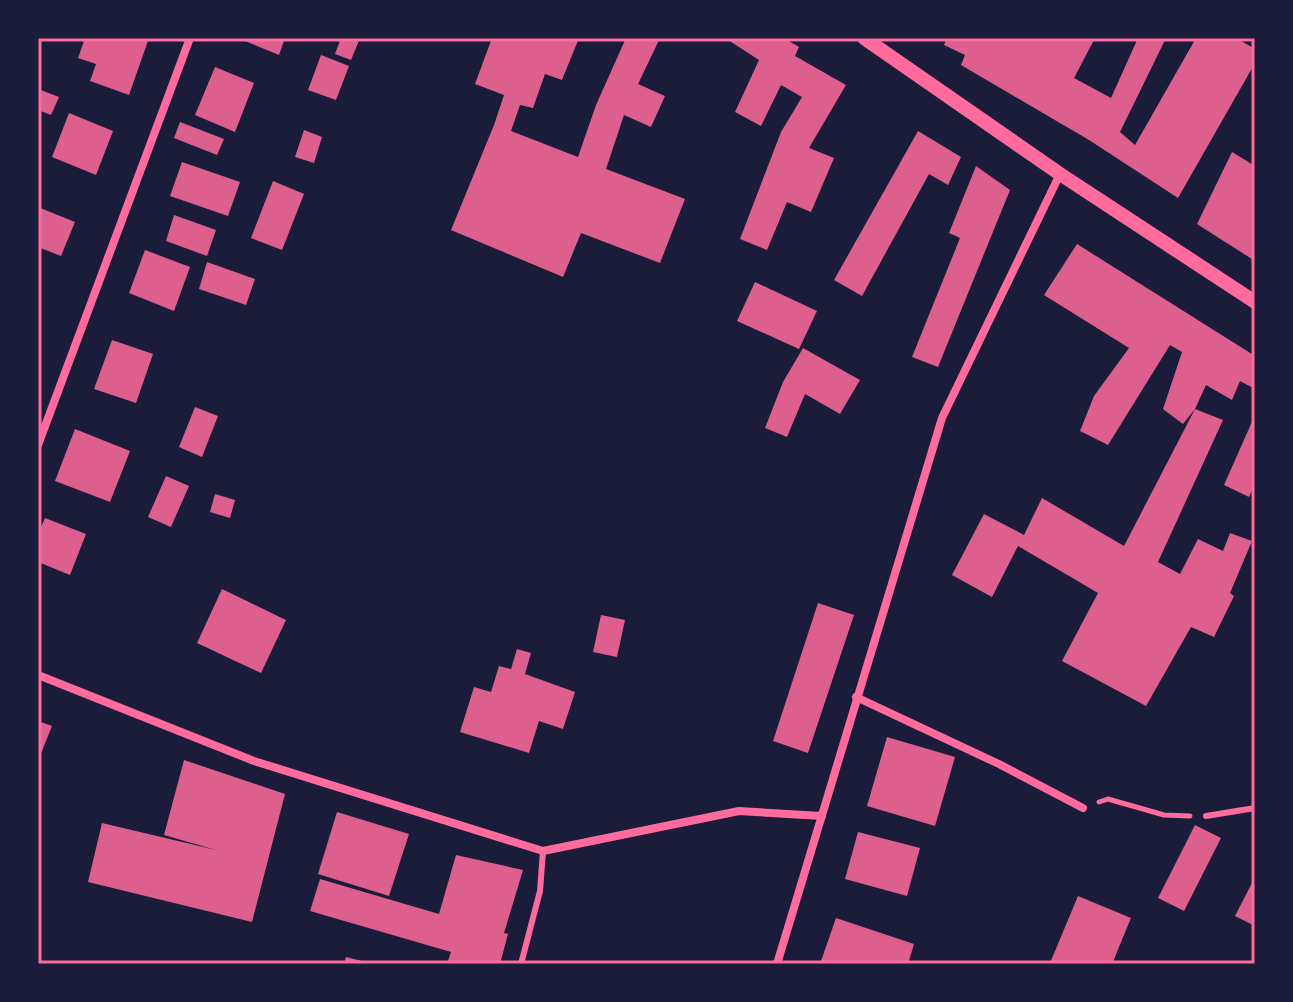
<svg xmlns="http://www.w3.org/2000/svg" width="1293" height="1002" font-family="Roboto,sans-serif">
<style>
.building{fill:#dd5f8e}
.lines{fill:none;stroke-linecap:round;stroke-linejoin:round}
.path{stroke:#ff6b9d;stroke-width:5}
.service{stroke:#ff6b9d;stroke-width:6}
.minor{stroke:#ff6b9d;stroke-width:8}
.tertiary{stroke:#ff6b9d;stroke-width:14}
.neatline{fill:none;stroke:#ff6b9d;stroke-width:3}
</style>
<rect width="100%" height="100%" fill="#1b1b3a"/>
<!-- building -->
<g class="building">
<path d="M85 38H149L129 95 90 81 96 64 78 58Z"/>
<path d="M238 38H285L279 55Z"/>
<path d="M341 38H360L351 60 335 54Z"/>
<path d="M492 38H579L562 80 545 74 533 108 520 105 511 131 578 157 596 105 626 38H660L638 84 665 96 651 127 624 115 606 169 685 199 660 263 581 233 563 277 451 230 494 125 504 95 475 84Z"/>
<path d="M725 38H784L799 47 795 56 846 85 809 148 834 158 811 212 787 202 767 250 740 239 781 132 802 97 781 85 761 126 735 112 759 60Z"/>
<path d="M941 38H1095L1074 78 1111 98 1138 38H1166L1120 132 1135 145 1196 38H1236L1255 49V63L1178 198 1089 140 961 65 965 55 944 45 946 40Z"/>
<path d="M321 55 349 66 336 100 308 90Z"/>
<path d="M215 67 254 83 235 132 195 115Z"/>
<path d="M38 89 59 97 51 115 38 110Z"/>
<path d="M69 113 113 131 96 175 52 157Z"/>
<path d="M180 122 224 139 217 155 174 138Z"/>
<path d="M304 130 322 137 314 163 295 157Z"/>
<path d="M918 131 961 157 948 185 929 174 862 296 834 280Z"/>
<path d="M1232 152 1255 166V261L1197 224Z"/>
<path d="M182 162 240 182 228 216 170 196Z"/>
<path d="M976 166 1010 190 938 367 912 357 960 238 949 233Z"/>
<path d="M273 181 304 194 282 250 251 238Z"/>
<path d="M38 207 75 222 61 256 38 247Z"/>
<path d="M174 215 216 230 207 256 166 241Z"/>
<path d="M1077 244 1255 356V389L1240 381 1232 400 1206 385 1195 409 1183 424 1163 409 1182 352 1170 345 1108 445 1080 431 1094 396 1129 348 1044 295Z"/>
<path d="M145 250 190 267 174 311 129 293Z"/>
<path d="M207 262 255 279 246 305 199 289Z"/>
<path d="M755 282 817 311 799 349 737 321Z"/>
<path d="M112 340 153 354 136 403 94 389Z"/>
<path d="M803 348 860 380 840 414 805 394 787 437 765 428 783 382Z"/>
<path d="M195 407 218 416 202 457 179 447Z"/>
<path d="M1195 409 1223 420 1158 562 1180 574 1198 539 1223 551 1230 533 1252 541 1230 593 1234 596 1214 637 1191 627 1146 706 1062 661 1098 593 1018 546 992 597 952 575 984 514 1024 535 1042 498 1124 546Z"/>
<path d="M1255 415V483L1249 497 1224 485Z"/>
<path d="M75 429 130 451 110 502 55 481Z"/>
<path d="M166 476 189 486 171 527 148 517Z"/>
<path d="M215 494 235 500 230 518 210 512Z"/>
<path d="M45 518 86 534 70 575 38 562V534Z"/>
<path d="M222 589 286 620 261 673 197 643Z"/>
<path d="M818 603 854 615 808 753 773 741Z"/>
<path d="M601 615 625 620 617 657 593 652Z"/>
<path d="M517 649 531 653 525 674 575 692 563 729 539 721 529 753 460 732 474 687 491 692 499 666 511 669Z"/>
<path d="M38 721 52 726 38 761Z"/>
<path d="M887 737 955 757 935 826 867 806Z"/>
<path d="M184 760 285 794 252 922 88 882 102 823 216 850 164 835Z"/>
<path d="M337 812 409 834 389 896 318 874Z"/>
<path d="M1195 825 1221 838 1184 911 1158 898Z"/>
<path d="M858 832 920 848 907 896 845 879Z"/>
<path d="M456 855 523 870 504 933 508 934 500 964H447L451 952 310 911 320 879 439 914Z"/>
<path d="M1255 877V926L1235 916Z"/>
<path d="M1078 896 1131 918 1112 964 1050 963Z"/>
<path d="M836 918 914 944 908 964H820Z"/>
<path d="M346 957 370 963V964H344Z"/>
</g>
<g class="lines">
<!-- path -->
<path class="path" d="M1099 802 1108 799 1164 815 1190 816"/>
<!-- service -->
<g class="service">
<path d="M1206 816 1255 808"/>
<path d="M521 964 540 891 543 851"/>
</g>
<!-- minor -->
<g class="minor">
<path d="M38 445 190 38"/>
<path d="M38 675 254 761 543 851 739 811 822 816"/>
<path d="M856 697 999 764 1083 808"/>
<path d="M777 964 942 418 1060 174"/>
</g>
<!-- tertiary -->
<path class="tertiary" d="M864 38 1060 174 1255 302"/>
</g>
<!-- border -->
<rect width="1293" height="1002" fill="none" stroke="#1b1b3a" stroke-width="80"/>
<rect x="40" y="40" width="1213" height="922" class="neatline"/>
</svg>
